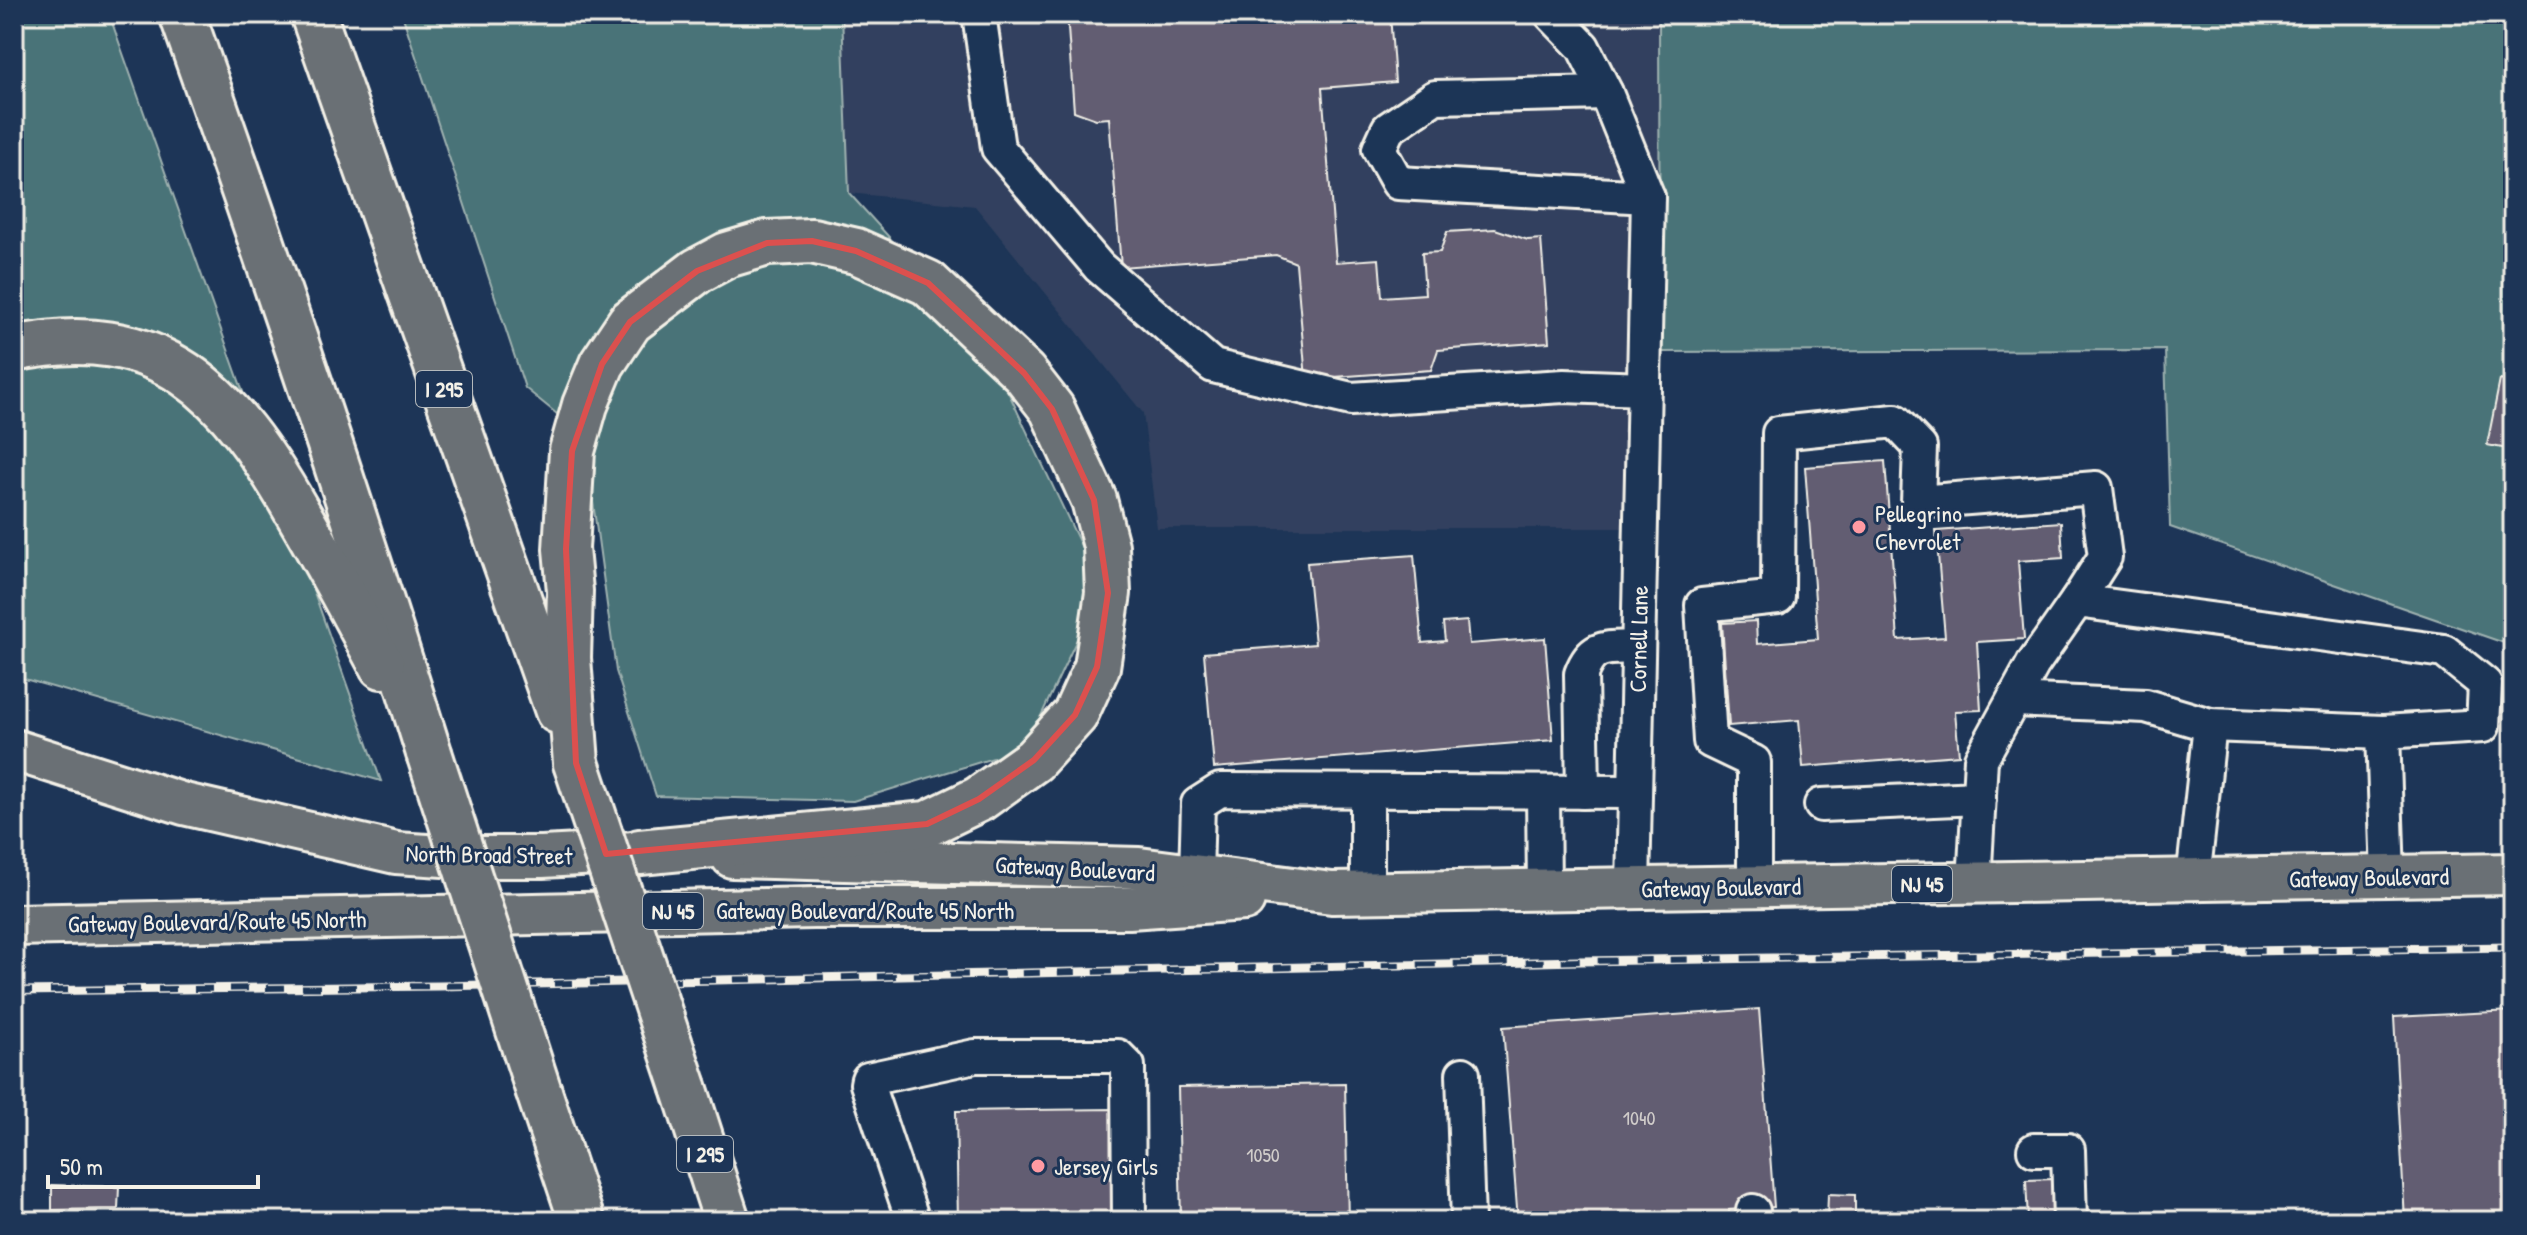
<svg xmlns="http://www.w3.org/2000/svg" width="2527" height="1235" font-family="'Patrick Hand',sans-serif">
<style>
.built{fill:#32415f}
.green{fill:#4a7378;stroke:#9fb2b0;stroke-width:2}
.building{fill:#625d72;stroke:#f4f1e8;stroke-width:2}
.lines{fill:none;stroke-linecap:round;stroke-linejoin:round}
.minor-casing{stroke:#f4f1e8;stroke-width:38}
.major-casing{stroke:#f4f1e8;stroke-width:46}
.highway-casing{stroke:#f4f1e8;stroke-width:50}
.minor{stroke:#1d3557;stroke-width:32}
.major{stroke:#6a7074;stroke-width:40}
.highway{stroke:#6a7074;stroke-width:44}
.rail-casing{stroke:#f4f1e8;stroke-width:9}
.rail{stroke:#1d3557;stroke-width:6;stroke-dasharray:18;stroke-linecap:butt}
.highway-bridge-casing{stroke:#f4f1e8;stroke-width:50;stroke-linecap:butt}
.highway-bridge{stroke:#6a7074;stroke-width:44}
.marked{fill:none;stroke:#dc504e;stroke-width:6;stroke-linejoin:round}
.poi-dot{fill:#ff9aa2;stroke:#1d3557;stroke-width:3}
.labels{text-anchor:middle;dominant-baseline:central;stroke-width:6;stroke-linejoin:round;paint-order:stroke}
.number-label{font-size:20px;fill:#d0ccca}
.shield{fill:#1d3557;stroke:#b4b9bc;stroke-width:2}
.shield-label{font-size:22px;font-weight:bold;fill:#f4f1e8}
.poi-label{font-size:24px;fill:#f4f1e8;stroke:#1d3557;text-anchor:start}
.street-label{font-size:24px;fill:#f4f1e8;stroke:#1d3557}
</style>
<rect width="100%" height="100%" fill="#1d3557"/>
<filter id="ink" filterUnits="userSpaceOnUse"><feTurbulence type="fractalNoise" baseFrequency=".0125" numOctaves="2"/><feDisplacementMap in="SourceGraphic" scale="16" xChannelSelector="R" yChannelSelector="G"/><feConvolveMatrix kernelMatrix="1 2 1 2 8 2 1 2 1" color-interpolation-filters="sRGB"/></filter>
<g filter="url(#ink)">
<!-- built -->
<path class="built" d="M842 14H1659L1660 352 1645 528H1157L1143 413 975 206 849 193Z"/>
<!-- green -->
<g class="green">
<path d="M14 14H109L381 781 14 676Z"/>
<path d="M402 14H842L849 193 985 343 1101 588 1026 748 853 801 656 796 616 671 584 436 525 388Z"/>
<path d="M1659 14H2513V646L2170 527 2165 350 1660 352Z"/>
</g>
<!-- building -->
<g class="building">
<path d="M1067 14H1390L1395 82 1322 88 1336 262 1379 259 1382 297 1425 294 1422 253 1440 252 1447 232 1495 229 1528 240 1541 239 1549 342 1438 350 1431 370 1306 379 1296 263 1276 255 1121 267 1109 118 1096 119 1074 111Z"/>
<path d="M2500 380 2513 383V450L2487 445Z"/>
<path d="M1885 461 1898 640 1945 637 1936 531 2061 522 2063 558 2018 561 2024 639 1977 642 1981 710 1955 711 1959 755 1803 767 1799 720 1729 726 1722 623 1756 621 1757 644 1818 639 1805 467Z"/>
<path d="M1414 555 1422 643 1445 641 1443 623 1467 621 1469 644 1545 638 1553 740 1214 768 1204 653 1315 644 1307 563Z"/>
<path d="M1759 1009 1774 1207 1729 1210V1221H1636L1635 1217 1577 1221H1518L1503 1027Z"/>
<path d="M2513 1011V1221H2405L2394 1017Z"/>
<path d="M1345 1084 1348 1221H1181L1178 1087Z"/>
<path d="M1117 1109 1119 1221H958L956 1111Z"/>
<path d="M2055 1179 2058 1221H2028L2026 1180Z"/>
<path d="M52 1185 119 1187 118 1209 52 1210Z"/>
<path d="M1828 1194 1855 1195V1221H1827Z"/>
</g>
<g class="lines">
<defs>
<g id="minor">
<path d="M979 14 998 148 1099 267 1213 366 1351 399 1564 386 1644 389"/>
<path d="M1551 14 1583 47 1606 93 1648 197 1633 888"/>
<path d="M1606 93 1435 97 1388 129 1379 149 1398 183 1648 197"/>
<path d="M2014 700 2146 706 2210 725 2383 732"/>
<path d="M1367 791V893"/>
<path d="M1543 792 1544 890"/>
<path d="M1583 792 1581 674C1593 642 1608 649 1638 647"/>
<path d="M1821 805 1979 798"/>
<path d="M1196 876 1198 804 1220 790 1635 792"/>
<path d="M2193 880 2210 725"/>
<path d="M1974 883 1981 759 2033 664 2077 601 2444 651 2485 684 2483 726 2383 732 2388 877"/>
<path d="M1754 886V762L1710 741 1702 605 1778 597 1779 433 1895 421 1920 447 1918 502 2096 488 2105 557 2077 601"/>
<path d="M1463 1074 1468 1221"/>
<path d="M2034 1150H2068L2070 1221"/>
<path d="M1753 1211 1754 1221"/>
<path d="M913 1221 867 1084 868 1079 975 1056H1118L1128 1066 1129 1221"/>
</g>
<g id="major">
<path d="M14 750 184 804 396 853 459 857H542L636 852"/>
<path d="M732 857 1139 868 1332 893 2513 874"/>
<path d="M14 925 814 908H1129L1244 900"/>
</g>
<g id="highway">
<path d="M182 14C269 259 352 505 429 753"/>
<path d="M313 14 558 711"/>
<path d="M14 349C161 318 229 393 296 510 326 561 354 614 382 666"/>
<path d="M576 763 568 658 570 591 566 549 572 451 585 405 602 364 630 322 697 271 727 255 767 243 812 241 856 251 928 283 1024 373 1052 409 1094 500 1106 546 1108 593 1097 667 1075 715 1034 760 979 799 927 824 640 852"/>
<path d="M684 1087 727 1221"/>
<path d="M539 1092 582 1221"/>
</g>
</defs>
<!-- minor casing -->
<use href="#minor" class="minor-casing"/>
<!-- major casing -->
<use href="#major" class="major-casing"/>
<!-- highway casing -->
<use href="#highway" class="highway-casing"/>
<!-- minor -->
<use href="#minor" class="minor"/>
<!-- major -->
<use href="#major" class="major"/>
<!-- highway -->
<use href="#highway" class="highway"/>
<defs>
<path id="rail" d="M14 991 440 986 1580 961 2513 947"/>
</defs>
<!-- rail casing -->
<use href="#rail" class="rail-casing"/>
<!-- rail -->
<use href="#rail" class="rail"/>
<defs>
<g id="highway-bridge">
<path d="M429 753 539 1092"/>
<path d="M576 763 684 1087"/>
</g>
</defs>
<!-- highway-bridge casing -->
<use href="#highway-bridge" class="highway-bridge-casing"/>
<!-- highway-bridge -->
<use href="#highway-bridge" class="highway-bridge"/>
</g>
</g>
<!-- marked area -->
<path class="marked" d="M812 241 856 251 928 283 1024 373 1052 409 1094 500 1108 593 1097 667 1075 715 1034 760 979 799 927 824 606 854 576 763 566 549 572 451 602 364 630 322 697 271 767 243Z"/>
<!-- markers -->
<g class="poi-dot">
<circle cx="1859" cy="527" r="8"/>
<circle cx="1038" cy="1166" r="8"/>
</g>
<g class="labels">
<!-- number labels -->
<g class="number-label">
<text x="1639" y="1117">1040</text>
<text x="1263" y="1154">1050</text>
</g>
<!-- shield labels -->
<g class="shield">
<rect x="416" y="371" width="56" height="36" rx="6"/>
<rect x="1892" y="866" width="60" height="36" rx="6"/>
<rect x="643" y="893" width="60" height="36" rx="6"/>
<rect x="677" y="1136" width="56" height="36" rx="6"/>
</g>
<g class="shield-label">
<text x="444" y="389">I 295</text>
<text x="1922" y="884">NJ 45</text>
<text x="673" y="911">NJ 45</text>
<text x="705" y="1154">I 295</text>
</g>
<!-- poi labels -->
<g class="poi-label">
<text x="1875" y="513">Pellegrino<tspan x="1875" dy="28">Chevrolet</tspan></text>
<text x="1054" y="1166">Jersey Girls</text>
</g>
<!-- street labels -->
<g class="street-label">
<text transform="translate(1638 639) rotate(-89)">Cornell Lane</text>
<text transform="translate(489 854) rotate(1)">North Broad Street</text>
<text transform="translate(1075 868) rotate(3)">Gateway Boulevard</text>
<text transform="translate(2369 877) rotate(-1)">Gateway Boulevard</text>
<text transform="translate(1721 887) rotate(-1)">Gateway Boulevard</text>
<text x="865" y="910">Gateway Boulevard/Route 45 North</text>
<text transform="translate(217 921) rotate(-1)">Gateway Boulevard/Route 45 North</text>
</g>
</g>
<!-- margin -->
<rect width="2527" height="1235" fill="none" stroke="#1d3557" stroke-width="48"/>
<rect x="24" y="24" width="2479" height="1187" fill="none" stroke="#f4f1e8" stroke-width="3" filter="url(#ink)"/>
<!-- scale -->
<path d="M48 1175v12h210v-12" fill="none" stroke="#f4f1e8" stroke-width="4"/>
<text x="60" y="1175" font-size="24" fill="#f4f1e8" stroke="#1d3557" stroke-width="6" paint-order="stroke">50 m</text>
</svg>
